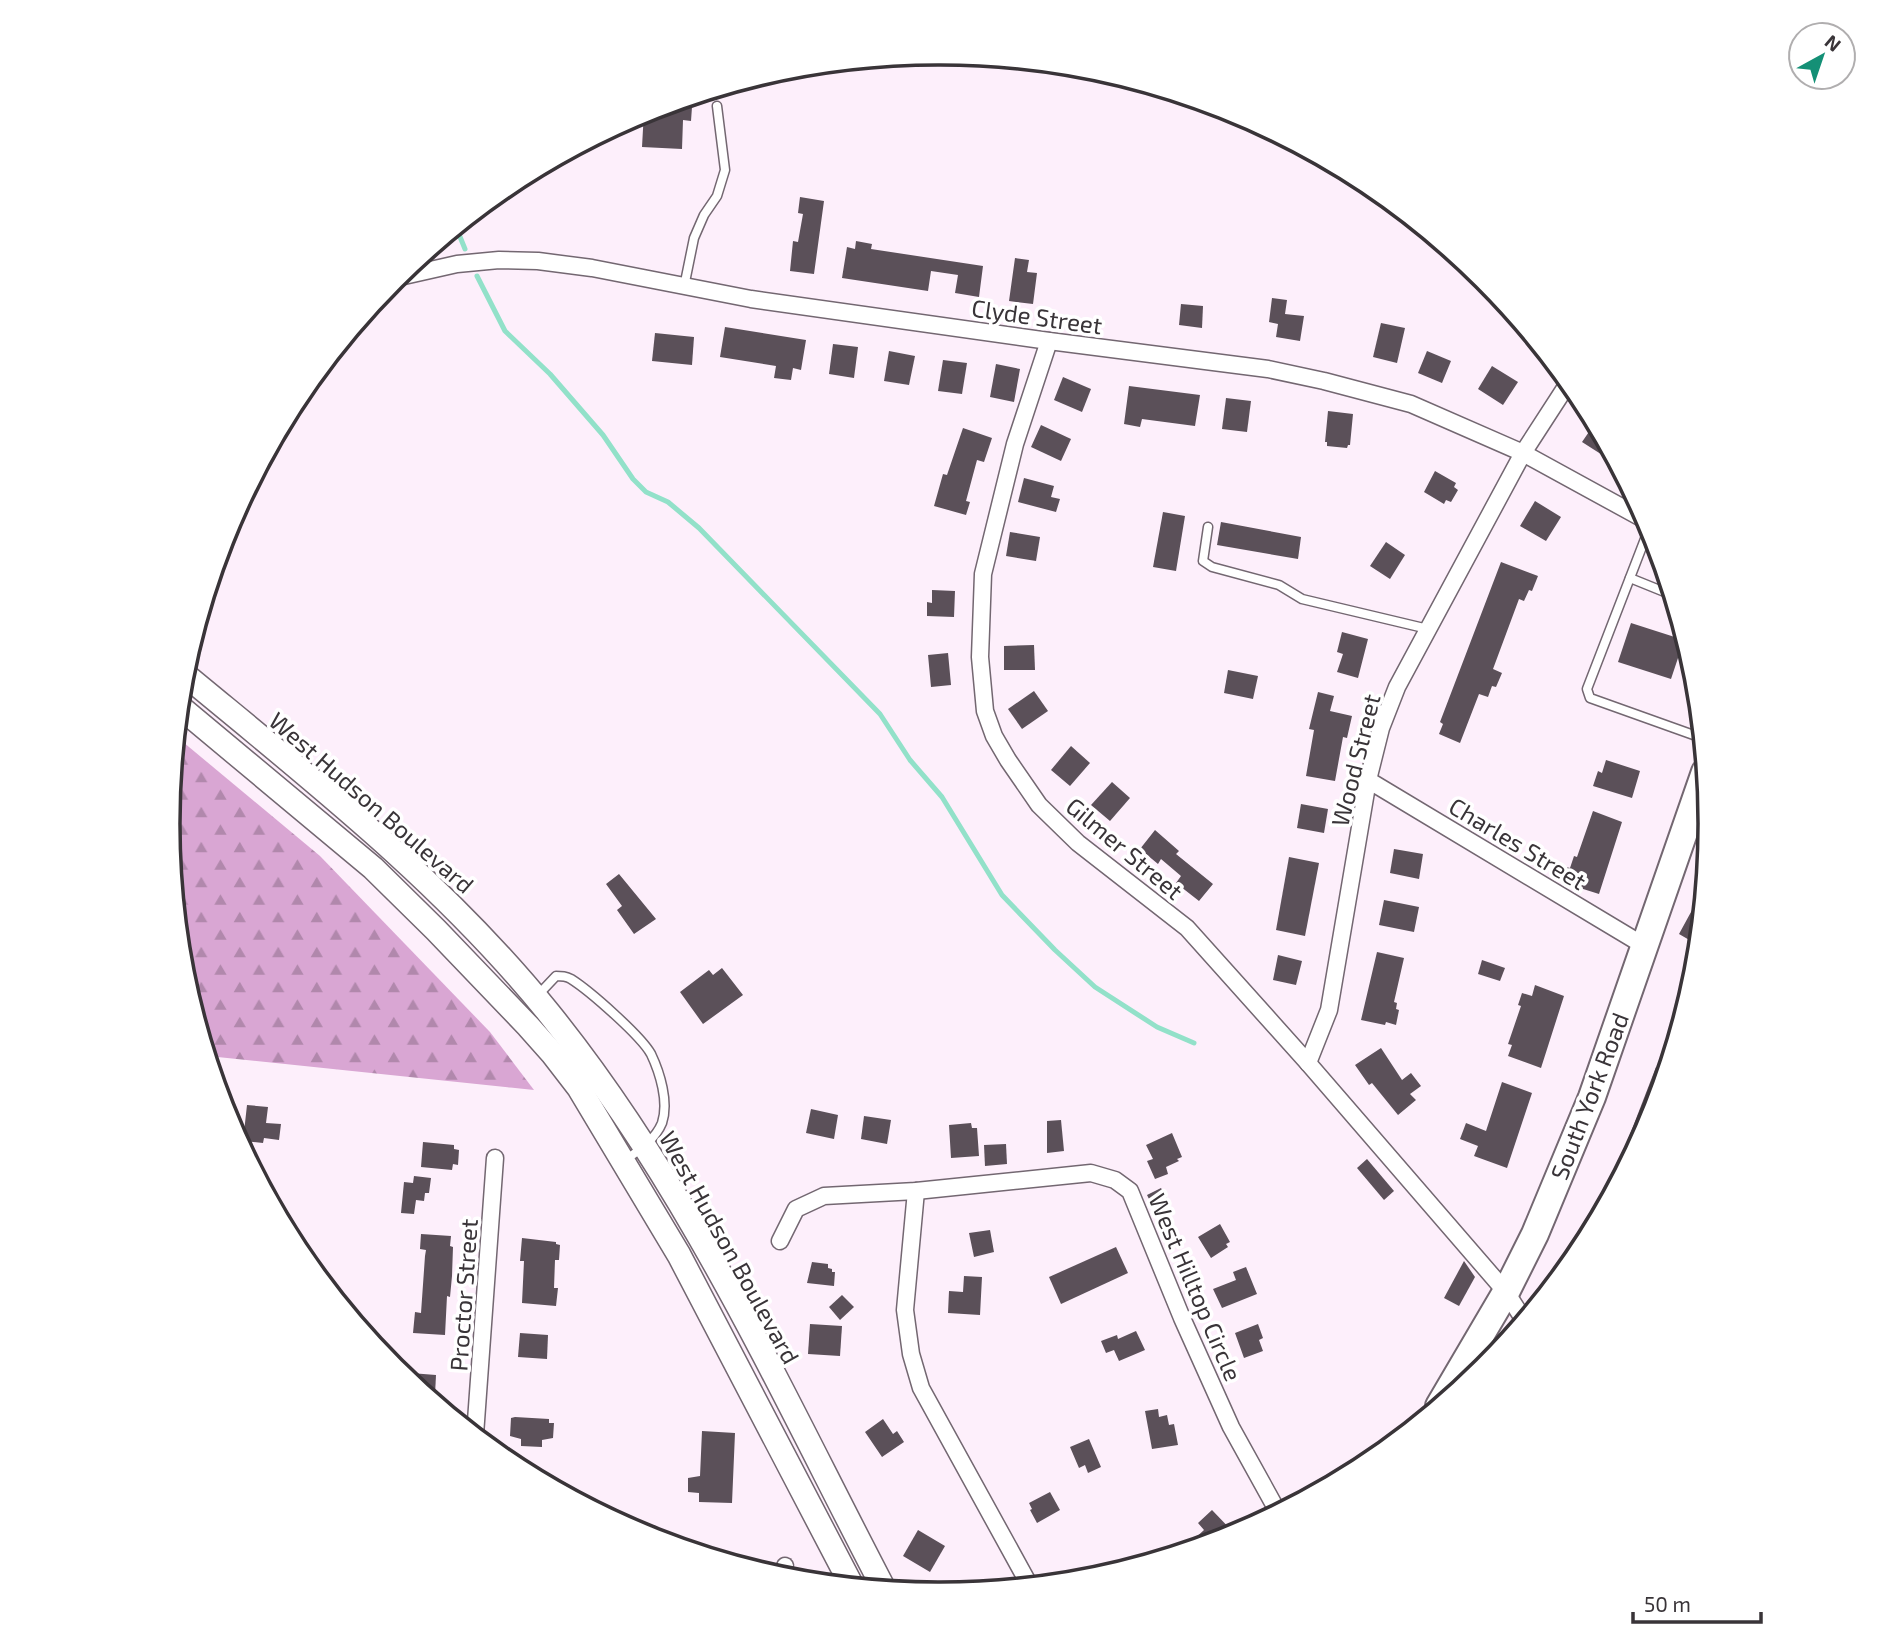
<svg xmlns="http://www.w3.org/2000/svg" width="1878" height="1647" font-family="'Exo 2',sans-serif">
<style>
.forest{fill:url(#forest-firs)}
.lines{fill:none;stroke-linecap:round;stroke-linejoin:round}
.stream{stroke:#92e1c9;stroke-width:5}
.building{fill:#5b5059}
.lane-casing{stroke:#736771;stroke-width:11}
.street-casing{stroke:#736771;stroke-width:19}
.secondary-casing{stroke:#736771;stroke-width:26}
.primary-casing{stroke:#736771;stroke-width:30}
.lane{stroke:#fff;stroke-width:8}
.street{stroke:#fff;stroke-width:16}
.secondary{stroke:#fff;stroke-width:23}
.primary{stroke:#fff;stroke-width:26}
.labels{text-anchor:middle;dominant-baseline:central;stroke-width:7;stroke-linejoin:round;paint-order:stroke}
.street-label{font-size:24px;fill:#393438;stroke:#fff}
.rim{fill:none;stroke:#393438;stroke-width:3.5}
</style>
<defs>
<pattern id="forest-firs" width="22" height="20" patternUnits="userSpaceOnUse" patternTransform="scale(1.75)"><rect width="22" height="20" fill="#d9a6d3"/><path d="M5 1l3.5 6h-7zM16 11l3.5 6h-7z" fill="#b188ac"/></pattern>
</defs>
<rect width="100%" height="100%" fill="#fdeffb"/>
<!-- forest -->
<path class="forest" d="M177 737 320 856 490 1032 534 1090 208 1056 183 974 168 823Z"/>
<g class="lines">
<!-- stream -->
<g class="stream">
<path d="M456 227 465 249"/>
<path d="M477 276 505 331 550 374 603 435 633 479 646 492 668 502 699 528 880 714 910 760 942 797 1002 895 1055 950 1095 987 1157 1027 1194 1043"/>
</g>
</g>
<!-- building -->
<g class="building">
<path d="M663 106 692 107 691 121 683 120 682 149 642 147 644 111Z"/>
<path d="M800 197 824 201 814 274 790 271 793 241 798 242 803 214 798 213Z"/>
<path d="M856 241 872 244 871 249 983 266 979 297 955 293 958 275 931 271 928 291 842 278 847 247 855 249Z"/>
<path d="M1015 258 1029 260 1027 272 1037 273 1033 304 1009 301Z"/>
<path d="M1272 298 1287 300 1285 314 1304 316 1300 341 1276 337 1278 324 1269 322Z"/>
<path d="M1181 304 1203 306 1202 328 1179 325Z"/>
<path d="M1381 323 1405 328 1397 363 1373 357Z"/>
<path d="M725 327 806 340 801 370 793 368 791 380 774 378 776 366 720 357Z"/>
<path d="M655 333 694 337 692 365 652 361Z"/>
<path d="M833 344 858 347 854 378 829 374Z"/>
<path d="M889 351 915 356 909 385 884 381Z"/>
<path d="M1427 351 1451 361 1442 383 1418 373Z"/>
<path d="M943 360 967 363 962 394 938 391Z"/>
<path d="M996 364 1020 369 1014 402 990 397Z"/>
<path d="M1492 366 1518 382 1503 405 1478 389Z"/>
<path d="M1063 377 1091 389 1082 412 1054 400Z"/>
<path d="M1129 386 1200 395 1195 426 1142 419 1140 427 1124 424Z"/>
<path d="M1226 398 1251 401 1247 432 1222 429Z"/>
<path d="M1328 411 1353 414 1350 445H1348L1347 448 1327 446V442H1325Z"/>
<path d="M1595 423 1601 435 1618 465 1582 442Z"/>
<path d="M1041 425 1071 439 1061 461 1031 447Z"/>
<path d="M963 428 992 438 984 462 977 460 966 501 970 502 966 515 934 506 943 474 947 475Z"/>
<path d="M1435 471 1456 483 1454 487 1458 490 1451 502 1446 500 1444 504 1424 492Z"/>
<path d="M1024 478 1054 486 1051 497 1060 499 1056 512 1018 502Z"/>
<path d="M1535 501 1561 517 1546 541 1520 526Z"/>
<path d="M1163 512 1185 516 1176 571 1153 567Z"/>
<path d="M1221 522 1301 537 1298 559 1217 545Z"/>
<path d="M1010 532 1040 537 1036 561 1006 556Z"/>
<path d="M1386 542 1405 555 1390 579 1370 566Z"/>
<path d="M1501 562 1538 576 1532 591 1529 590 1524 601 1519 599 1493 669 1502 673 1496 687 1492 686 1488 697 1479 694 1460 743 1439 734 1443 724 1440 722Z"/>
<path d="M932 590 955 591 954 617 927 616V602L932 603Z"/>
<path d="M1631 623 1684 640 1671 679 1618 662Z"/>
<path d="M1342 632 1368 639 1358 678 1337 672 1343 654 1337 652Z"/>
<path d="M1034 645 1035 670H1004V646Z"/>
<path d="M948 653 951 685 931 687 928 655Z"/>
<path d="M1228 670 1258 676 1253 699 1224 693Z"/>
<path d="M1034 691 1048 711 1022 729 1008 709Z"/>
<path d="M1318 692 1334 696 1330 711 1352 716 1347 738 1343 737 1335 781 1306 776 1314 730 1309 729Z"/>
<path d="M1071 746 1090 763 1070 786 1051 770Z"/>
<path d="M1606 760 1640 771 1632 798 1593 786 1598 771 1602 773Z"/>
<path d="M1112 782 1130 798 1110 821 1091 805Z"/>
<path d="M1301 804 1328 809 1324 833 1297 828Z"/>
<path d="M1593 811 1622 822 1599 894 1561 882 1566 867 1570 868 1574 856 1577 857Z"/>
<path d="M1155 830 1179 851 1176 854 1213 884 1199 901 1176 883 1181 876 1161 859 1158 864 1140 849Z"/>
<path d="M1394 849 1423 854 1419 879 1390 873Z"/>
<path d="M1289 857 1319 863 1305 936 1276 930Z"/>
<path d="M619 874 656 919 634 934 617 910 622 906 606 884Z"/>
<path d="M1703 890 1699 933 1698 945 1679 934Z"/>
<path d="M1384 900 1419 907 1414 932 1379 925Z"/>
<path d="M1377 952 1404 958 1394 1002 1397 1003 1396 1009 1399 1010 1396 1025 1386 1022 1385 1025 1361 1020Z"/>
<path d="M1278 955 1302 961 1296 985 1273 980Z"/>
<path d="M1482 960 1505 968 1500 981 1478 974Z"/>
<path d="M722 968 743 995 703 1024 680 992 709 970 713 975Z"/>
<path d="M1535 985 1564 996 1541 1068 1508 1056 1512 1045 1508 1044 1521 1006 1518 1005 1522 993 1532 996Z"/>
<path d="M1381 1048 1402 1080 1411 1073 1421 1086 1410 1094 1416 1100 1398 1115 1372 1083 1369 1085 1355 1065Z"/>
<path d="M1656 1067 1666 1070 1651 1119 1630 1159 1622 1155Z"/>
<path d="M1502 1082 1532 1093 1507 1168 1474 1156 1478 1146 1460 1139 1466 1123 1486 1131Z"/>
<path d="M247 1105 268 1107 266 1123 281 1124 279 1140 264 1138 263 1143 243 1141Z"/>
<path d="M811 1109 838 1115 834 1139 806 1133Z"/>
<path d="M864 1116 891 1120 887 1144 861 1139Z"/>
<path d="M1061 1120 1064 1151 1047 1153V1121Z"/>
<path d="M971 1123 972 1128H977L979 1156 951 1158 949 1125Z"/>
<path d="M1172 1133 1182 1157 1177 1159 1179 1161 1166 1167 1168 1174 1155 1179 1147 1161 1153 1159 1146 1145Z"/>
<path d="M423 1142 454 1145V1149L459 1150 458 1165 453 1164 452 1170 421 1167Z"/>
<path d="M1006 1144 1007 1164 985 1166 984 1145Z"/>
<path d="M1367 1159 1394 1191 1384 1200 1357 1168Z"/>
<path d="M414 1176 431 1178 429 1193H425L424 1201 416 1200 414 1214 401 1213 404 1182 413 1183Z"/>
<path d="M1161 1188 1169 1202 1154 1209 1147 1195Z"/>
<path d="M1220 1224 1230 1242 1226 1244 1228 1247 1211 1258 1198 1237Z"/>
<path d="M990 1230 994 1252 974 1257 969 1233Z"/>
<path d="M421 1234 451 1236 450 1246 453 1247 452 1276 450 1297 447 1296 445 1335 413 1333 415 1312 421 1313 425 1256 426 1250 420 1249Z"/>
<path d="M522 1238 556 1242V1244L560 1245 559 1260H555L554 1288H558L556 1306 522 1303 524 1261H520Z"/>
<path d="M1116 1247 1128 1273 1061 1304 1049 1277Z"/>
<path d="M1464 1261 1475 1277 1459 1306 1444 1298Z"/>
<path d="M812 1262 828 1264V1268L832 1269V1272H835L834 1286 807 1283Z"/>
<path d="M1246 1267 1257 1294 1222 1308 1213 1289 1236 1280 1233 1272Z"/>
<path d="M964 1276 982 1277 980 1315 948 1313 949 1291 963 1292Z"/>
<path d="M842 1295 854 1307 840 1320 829 1307Z"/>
<path d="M810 1324 842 1326 840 1356 808 1354Z"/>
<path d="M1258 1324 1263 1338 1259 1340 1263 1351 1244 1358 1235 1333Z"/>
<path d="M1136 1331 1145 1350 1119 1361 1114 1350 1106 1353 1101 1341 1117 1335 1118 1339Z"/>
<path d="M520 1333 548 1335 547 1359 518 1357Z"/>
<path d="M398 1372 436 1375 435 1395 425 1394Z"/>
<path d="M1158 1409 1159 1417 1167 1415 1169 1425 1174 1424 1178 1445 1152 1449 1145 1411Z"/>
<path d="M515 1417 549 1419V1423H554L553 1438 542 1440V1447L521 1446V1439L510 1436 511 1418Z"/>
<path d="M883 1419 893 1434 897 1431 904 1442 882 1457 865 1432Z"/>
<path d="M702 1431 735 1433 732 1503 699 1502V1493L688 1492V1478L700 1476Z"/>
<path d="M1089 1439 1101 1467 1088 1473 1085 1465 1079 1468 1070 1447Z"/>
<path d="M1050 1492 1060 1510 1037 1523 1030 1510 1032 1509 1029 1503Z"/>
<path d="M1212 1510 1236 1535 1180 1552 1204 1530 1198 1523Z"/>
<path d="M918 1530 945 1546 930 1572 903 1556Z"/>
</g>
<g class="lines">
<defs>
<g id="lane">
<path d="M684 287 694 238 704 215 717 196 725 170 717 106"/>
<path d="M1650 526 1587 689 1590 698 1702 738"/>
<path d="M1208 527 1203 561 1212 567 1279 585 1302 599 1428 629"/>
<path d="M1630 578 1672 595"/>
<path d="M538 995 556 976C562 976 566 976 571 979 590 991 641 1036 651 1054 660 1073 669 1102 662 1123 655 1140 638 1151 624 1161"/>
</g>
<g id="street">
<path d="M395 278 457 264 499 260 538 261 592 268 751 299 1049 341 1268 369 1324 381 1411 404 1523 453 1647 521"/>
<path d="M1049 341 1015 444 983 574 980 657 985 711 994 736 1008 760 1039 805 1078 843 1187 928 1308 1063 1506 1292 1524 1320"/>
<path d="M1368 780 1643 945"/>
<path d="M1308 1063 1329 1010 1368 780 1381 728 1397 687 1523 453 1569 382"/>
<path d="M916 1191 905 1310 911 1354 921 1388 1030 1586"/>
<path d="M780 1241 796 1209 824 1196 916 1191 1091 1173 1115 1180 1130 1191 1182 1318 1231 1427 1278 1512"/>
<path d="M475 1435 495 1158"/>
<path d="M782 1578 785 1566"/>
</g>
<g id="secondary">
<path d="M183 673C311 779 443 882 548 1012 689 1186 781 1392 884 1589"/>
<path d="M180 707 373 868 436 930 528 1026 552 1053 579 1088 679 1255 852 1586"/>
</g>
<path id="primary" d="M1439 1406 1506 1292 1535 1234 1592 1097 1705 772"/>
</defs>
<!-- lane casing -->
<use href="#lane" class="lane-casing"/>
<!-- street casing -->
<use href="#street" class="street-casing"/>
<!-- secondary casing -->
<use href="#secondary" class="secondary-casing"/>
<!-- primary casing -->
<use href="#primary" class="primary-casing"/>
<!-- lane -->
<use href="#lane" class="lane"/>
<!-- street -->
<use href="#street" class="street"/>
<!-- secondary -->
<use href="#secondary" class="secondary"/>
<!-- primary -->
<use href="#primary" class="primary"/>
</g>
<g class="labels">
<!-- street labels -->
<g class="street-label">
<text transform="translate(1037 316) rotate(8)">Clyde Street</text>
<text transform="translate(1355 760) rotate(-76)">Wood Street</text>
<text transform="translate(372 802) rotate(41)">West Hudson Boulevard</text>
<text transform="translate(1518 843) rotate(31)">Charles Street</text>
<text transform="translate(1125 848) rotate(40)">Gilmer Street</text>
<text transform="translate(1589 1096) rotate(-69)">South York Road</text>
<text transform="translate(730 1247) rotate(61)">West Hudson Boulevard</text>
<text transform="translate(1196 1287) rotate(67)">West Hilltop Circle</text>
<text transform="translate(463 1295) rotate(-86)">Proctor Street</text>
</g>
</g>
<!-- crop -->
<path d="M0 0H1878V1647H0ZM938 65H940A758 758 0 0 1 1698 823V824A758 758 0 0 1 940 1582H938A758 758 0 0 1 180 824V823A758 758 0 0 1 938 65Z" fill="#fff" fill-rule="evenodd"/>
<path class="rim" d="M938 65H940A758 758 0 0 1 1698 823V824A758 758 0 0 1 940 1582H938A758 758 0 0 1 180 824V823A758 758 0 0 1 938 65Z"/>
<!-- north arrow -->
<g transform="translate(1822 56) rotate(40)"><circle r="33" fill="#ffffff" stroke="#b0aeaf" stroke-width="2"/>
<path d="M0-5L12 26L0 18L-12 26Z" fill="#149076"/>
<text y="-10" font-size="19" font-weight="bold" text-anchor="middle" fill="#393438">N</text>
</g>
<!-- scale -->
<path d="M1633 1612v10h128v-10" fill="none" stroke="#393438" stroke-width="3.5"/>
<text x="1644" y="1612" font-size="21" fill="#393438" stroke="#ffffff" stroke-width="5" paint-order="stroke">50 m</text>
</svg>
